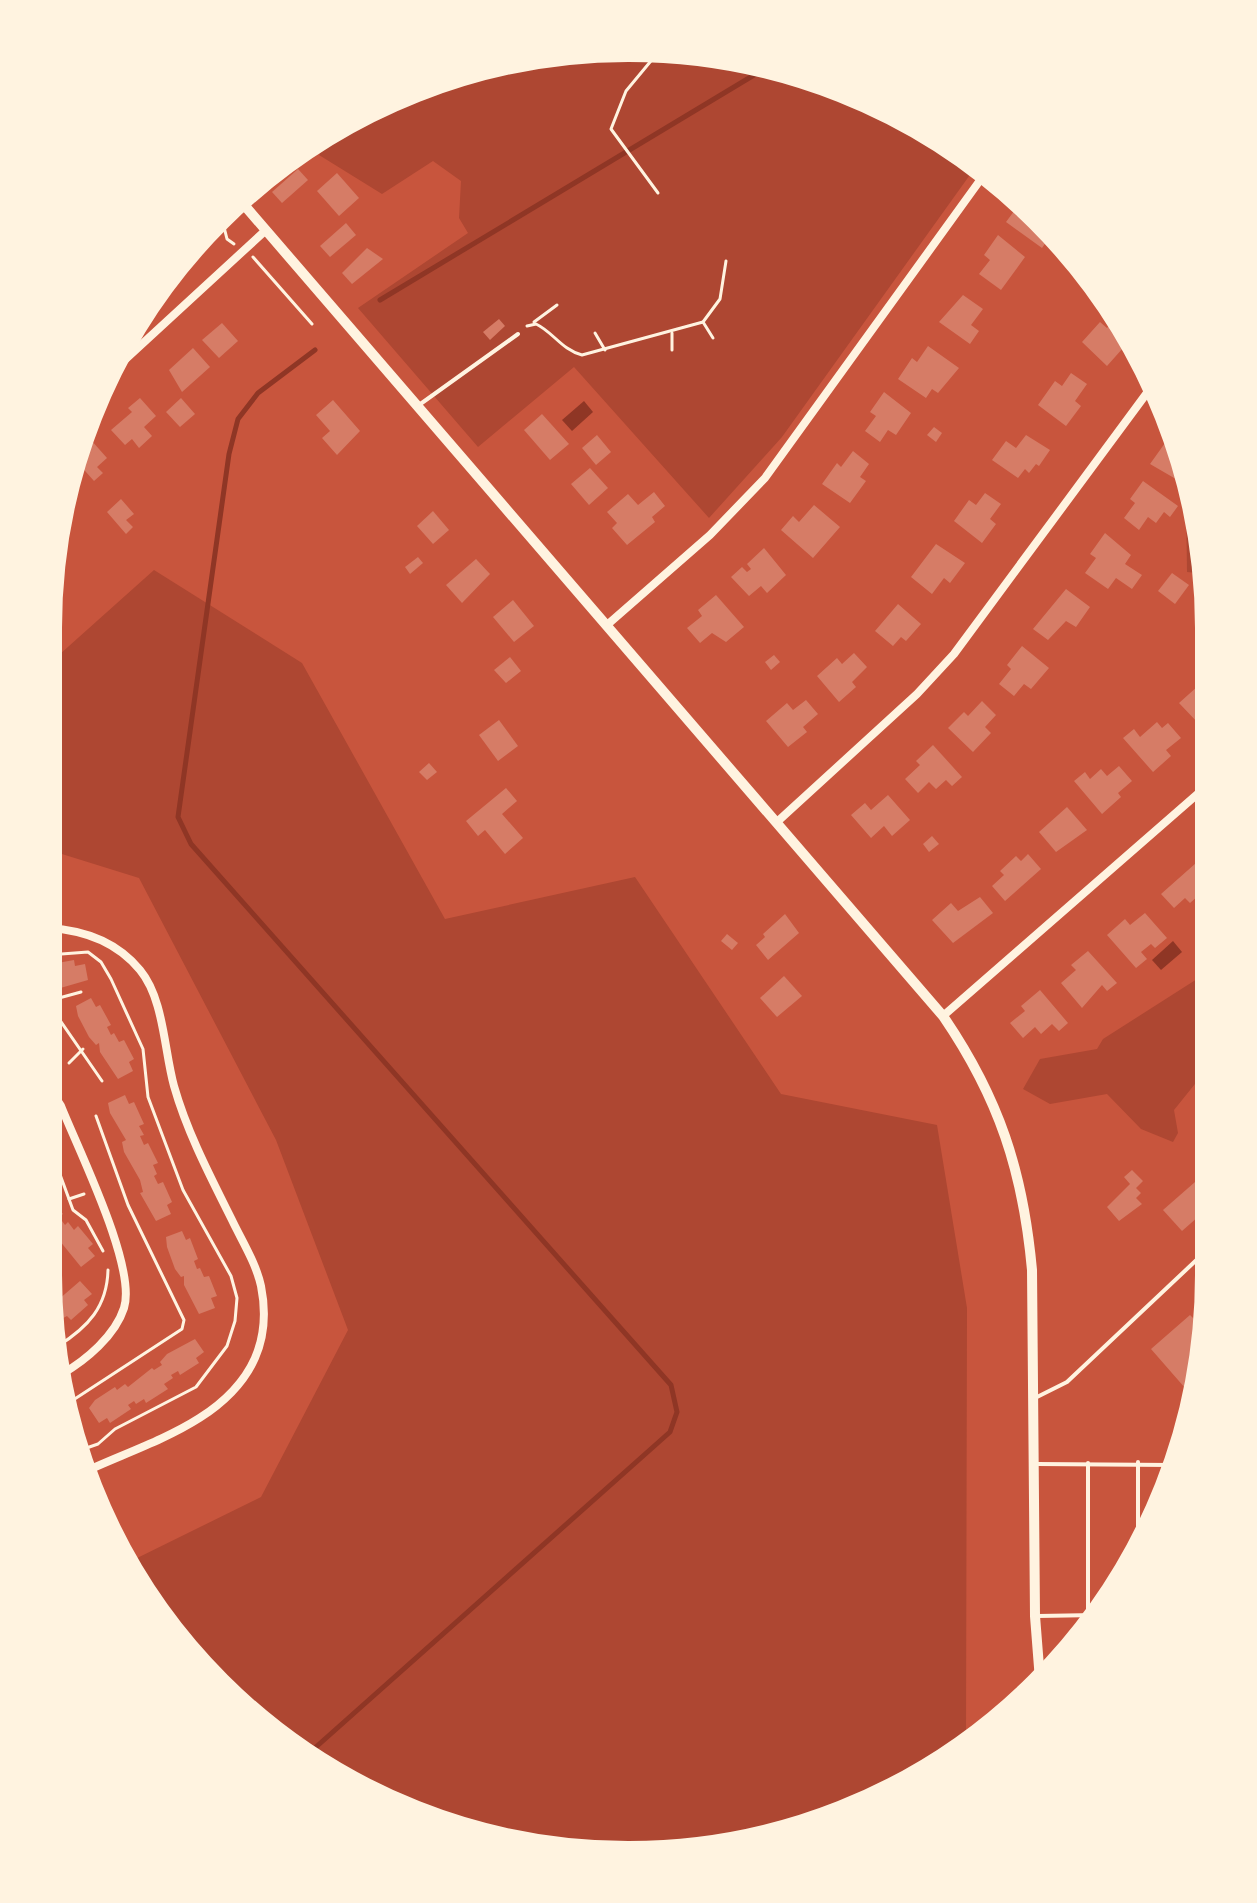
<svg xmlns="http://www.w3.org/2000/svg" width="1257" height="1903" font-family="Barlow,sans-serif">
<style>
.green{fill:#ae4732}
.water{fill:#8f3625}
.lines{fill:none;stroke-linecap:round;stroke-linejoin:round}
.stream{stroke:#8f3625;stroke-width:5}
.building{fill:#d67c66}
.path{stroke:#fff3e0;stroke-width:3}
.service{stroke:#fff3e0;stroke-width:4}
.minor{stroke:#fff3e0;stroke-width:8}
.tertiary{stroke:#fff3e0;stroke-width:10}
.rim{fill:none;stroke:#fff3e0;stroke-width:4}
</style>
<rect width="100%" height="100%" fill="#c8553d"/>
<!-- green -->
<g class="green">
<path d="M591 47 705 51 816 77 920 124 977 165 782 437 709 518 574 367 478 447 358 308 468 233 459 218 461 181 433 161 382 194 319 155 335 129 371 106 478 66Z"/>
<path d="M1194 493 1207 574 1187 572 1186 496Z"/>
<path d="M154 570 302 663 445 919 635 877 781 1094 937 1125 967 1308 966 1741 920 1779 779 1837 591 1856 406 1813 274 1736 144 1598 127 1563 261 1497 348 1330 276 1140 139 878 49 850 50 663Z"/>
<path d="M1208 972 1207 1069 1174 1110 1178 1133 1173 1142 1141 1129 1107 1094 1050 1104 1023 1089 1040 1059 1097 1049 1103 1039Z"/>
</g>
<!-- water -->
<g class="water">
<path d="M584 401 593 412 572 431 562 420Z"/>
<path d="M1173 941 1182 952 1161 970 1152 960Z"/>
</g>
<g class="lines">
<!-- stream -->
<g class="stream">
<path d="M380 300 769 66"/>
<path d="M307 1755 670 1432 677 1412 671 1385 191 844 178 817 229 454 238 419 258 393 315 350"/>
</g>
</g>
<!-- building -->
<g class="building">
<path d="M298 169 308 180 282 203 272 192Z"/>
<path d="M337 173 359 198 339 216 317 191Z"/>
<path d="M1020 203 1027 206 1046 226 1041 232 1049 238 1042 248 1006 222Z"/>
<path d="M346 223 356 235 330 257 320 246Z"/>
<path d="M998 235 1025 257 1001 290 979 274 990 260 984 255Z"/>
<path d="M367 248 383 259 352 284 342 273Z"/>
<path d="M963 295 983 309 971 325 979 331 970 344 939 322Z"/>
<path d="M1117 317 1127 333 1118 343 1123 348 1107 366 1082 342 1100 322 1107 328Z"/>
<path d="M499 319 505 326 490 340 483 332Z"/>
<path d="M222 323 238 341 219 358 202 340Z"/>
<path d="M928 346 959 368 938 393 932 389 926 398 898 379 912 358 917 362Z"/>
<path d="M193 348 210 367 182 392 169 370Z"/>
<path d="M1071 373 1087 384 1075 401 1081 406 1066 426 1038 405 1055 381 1062 386Z"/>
<path d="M884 392 911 413 896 435 888 430 880 442 865 431 876 416 870 412Z"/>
<path d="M140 398 156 416 144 427 152 436 139 448 132 439 125 445 111 430 132 412 128 408Z"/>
<path d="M181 398 195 414 180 427 166 412Z"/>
<path d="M333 400 360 431 337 455 322 438 330 431 316 415Z"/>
<path d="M542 414 569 444 550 460 524 430Z"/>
<path d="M934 427 942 433 936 442 927 435Z"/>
<path d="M597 435 611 452 596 465 582 448Z"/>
<path d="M1026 435 1050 450 1039 466 1036 464 1029 473 1025 469 1018 478 992 460 1006 441 1016 448Z"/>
<path d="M1176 439 1189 471 1181 482 1150 464 1165 443 1171 447Z"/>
<path d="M91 440 107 458 97 467 103 473 94 481 78 463 83 448Z"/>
<path d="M853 451 869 464 860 477 866 481 850 503 822 484 837 463 841 467Z"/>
<path d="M590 468 608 488 589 505 571 484Z"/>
<path d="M1143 481 1178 506 1170 517 1164 512 1156 523 1148 517 1139 530 1124 518 1135 503 1130 499Z"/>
<path d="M654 492 665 506 652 517 655 522 627 545 612 528 617 523 607 512 628 494 638 505Z"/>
<path d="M985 493 1001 504 990 519 996 524 982 543 954 521 969 500 976 505Z"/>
<path d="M121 499 134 514 126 520 133 527 126 534 107 512Z"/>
<path d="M814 505 840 527 813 558 781 530 793 516 799 522Z"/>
<path d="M433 511 449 530 433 544 417 526Z"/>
<path d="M1105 533 1131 555 1125 564 1142 575 1132 589 1116 578 1108 589 1085 573 1096 558 1090 554Z"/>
<path d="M936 544 965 563 950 583 944 578 932 594 911 577Z"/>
<path d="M764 548 786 575 767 593 761 586 749 596 731 577 742 567 747 572 751 569 747 564Z"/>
<path d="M418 557 423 563 410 574 405 567Z"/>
<path d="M476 559 490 574 462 603 446 585Z"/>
<path d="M1172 573 1189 585 1175 604 1158 591Z"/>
<path d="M1066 589 1090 607 1076 627 1066 621 1048 640 1033 629Z"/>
<path d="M716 595 744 627 726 642 712 633 700 643 687 628 702 616 698 610Z"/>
<path d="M513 600 534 626 514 642 493 617Z"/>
<path d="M898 604 921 624 906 641 901 637 893 646 875 631Z"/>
<path d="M1022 646 1049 668 1031 689 1024 684 1014 696 999 684 1011 669 1007 665Z"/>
<path d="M854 653 867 667 852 682 856 687 839 702 817 676 837 658 842 664Z"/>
<path d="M774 655 780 662 771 670 765 662Z"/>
<path d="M1209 655V683L1196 667Z"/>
<path d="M510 657 521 671 506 683 494 670Z"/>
<path d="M1198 686 1205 694 1209 690V719L1199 724 1179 703Z"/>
<path d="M806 700 818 714 803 727 807 732 788 747 766 721 787 703 793 710Z"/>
<path d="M982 701 996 715 985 727 991 733 973 752 948 728 964 712 968 716Z"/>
<path d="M499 720 518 746 498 761 479 735Z"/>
<path d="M1157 722 1162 728 1168 723 1181 738 1166 750 1171 756 1153 772 1123 738 1134 729 1140 737Z"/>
<path d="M933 745 962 777 952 786 946 780 936 789 929 782 918 793 905 779 920 765 916 761Z"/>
<path d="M429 763 437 772 427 780 419 772Z"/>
<path d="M1119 766 1132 781 1118 793 1121 797 1102 814 1074 781 1085 772 1090 779 1101 769 1107 776Z"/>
<path d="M506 788 517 801 502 814 523 838 505 854 485 830 478 836 466 821Z"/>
<path d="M888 795 910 820 892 836 884 826 871 838 851 815 865 803 871 810Z"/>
<path d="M1067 807 1087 830 1056 852 1039 832Z"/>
<path d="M932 836 939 844 929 852 923 844Z"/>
<path d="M1028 854 1041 869 1005 901 992 886 1004 875 1000 871 1016 856 1021 861Z"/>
<path d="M1196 863 1208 877 1202 884 1206 889 1190 903 1185 898 1174 908 1161 894Z"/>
<path d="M980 897 993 913 953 943 932 920 951 903 958 911Z"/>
<path d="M1145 913 1167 938 1155 948 1151 944 1141 952 1147 959 1136 968 1107 935 1125 919 1130 925Z"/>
<path d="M785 914 799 933 768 960 756 945 765 937 763 934Z"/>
<path d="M727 934 738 943 732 950 721 941Z"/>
<path d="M1088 951 1117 983 1107 991 1102 985 1082 1008 1061 983 1076 970 1071 965Z"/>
<path d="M74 960 75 966 85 964 88 980 57 989 56 985 48 987V970L53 969 52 964Z"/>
<path d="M784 976 802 996 777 1017 760 998Z"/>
<path d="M1040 990 1068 1023 1059 1031 1052 1024 1041 1034 1035 1027 1023 1038 1010 1023 1025 1011 1021 1006Z"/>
<path d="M91 998 96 1007 100 1005 111 1025 107 1027 111 1035 114 1033 119 1042 124 1040 134 1059 129 1062 133 1071 118 1079 100 1052 99 1043 96 1045 89 1037 78 1016 76 1006Z"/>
<path d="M125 1095 129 1104 134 1102 144 1124 139 1126 144 1135 140 1136 144 1145 148 1143 158 1163 153 1165 157 1174 154 1176 158 1184 163 1182 172 1202 167 1205 171 1214 156 1221 140 1193 143 1192 140 1180 124 1152 122 1142 126 1140 110 1113 108 1103Z"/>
<path d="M1132 1170 1143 1181 1136 1188 1141 1193 1136 1198 1142 1204 1119 1221 1107 1207 1130 1184 1124 1177Z"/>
<path d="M1203 1175 1207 1179V1209L1182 1231 1163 1210Z"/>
<path d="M47 1194 63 1214 59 1217 65 1225 68 1222 74 1230 78 1226 93 1244 88 1248 95 1256 81 1267 55 1235 52 1237 46 1230Z"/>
<path d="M182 1231 186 1240 190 1238 198 1259 194 1261 197 1269 200 1268 204 1277 209 1276 217 1296 211 1298 215 1308 199 1314 184 1285V1276L181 1277 175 1269 167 1247 166 1237Z"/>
<path d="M80 1281 92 1294 84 1300 88 1305 71 1320 67 1316 54 1323 51 1306Z"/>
<path d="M1206 1308V1351L1192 1396 1151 1349 1190 1315 1194 1319Z"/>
<path d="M195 1339 204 1352 196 1358 199 1363 180 1375 178 1371 171 1375 173 1378 164 1384 168 1389 146 1403 144 1399 136 1404 134 1401 128 1405 131 1409 110 1423 107 1418 99 1423 89 1408 95 1400 115 1387 117 1390 125 1384 128 1387 152 1368 154 1370 162 1365 160 1362 167 1354Z"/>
<path d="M76 1425 80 1442 74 1443 71 1426Z"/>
</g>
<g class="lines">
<!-- path -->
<g class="path">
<path d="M658 193 611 129 626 91 660 50"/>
<path d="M221 215 227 239 234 244"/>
<path d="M253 257 312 324"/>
<path d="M534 322 557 305"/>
<path d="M703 322 713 338"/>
<path d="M527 326 536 324C553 332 562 350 582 355L703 322 720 299 726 261"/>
<path d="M595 333 605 350"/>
<path d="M672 350V333"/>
<path d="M48 955 88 952 101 962 111 979 143 1049 148 1097 183 1190 231 1276 237 1298 235 1321 227 1346 196 1387 115 1429 98 1444 75 1452"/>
<path d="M48 1001 81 992"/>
<path d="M48 1003 102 1081"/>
<path d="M69 1063 83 1049"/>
<path d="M47 1139 73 1210 86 1220 103 1251"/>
<path d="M69 1199 84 1194"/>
<path d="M58 1346C88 1327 107 1307 108 1270"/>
<path d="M67 1404 182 1329 184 1320 128 1205 96 1116"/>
</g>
<!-- service -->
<g class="service">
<path d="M419 405 518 334"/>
<path d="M1035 1398 1067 1382 1206 1251"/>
<path d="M1037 1464 1171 1465"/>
<path d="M1138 1552V1462"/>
<path d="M1088 1615V1463"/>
<path d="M1038 1616 1096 1615"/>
</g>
<!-- minor -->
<g class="minor">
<path d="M104 379 266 230"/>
<path d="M607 625 710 535 765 478 986 172"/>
<path d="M777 822 917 694 954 654 1155 382"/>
<path d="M48 928C83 930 117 942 140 970 164 999 164 1050 174 1086 187 1132 210 1176 232 1220 242 1241 256 1263 261 1286 266 1311 265 1335 255 1358 226 1423 143 1444 82 1473"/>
<path d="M943 1016 1209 784"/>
<path d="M47 1084 61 1106C78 1149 137 1267 124 1308 115 1336 86 1360 62 1374"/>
</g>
<!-- tertiary -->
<path class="tertiary" d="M239 199 943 1016C999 1098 1023 1171 1032 1270L1035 1616 1040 1680"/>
</g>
<!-- crop -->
<path d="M0 0H1257V1903H0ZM628 60H629A568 568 0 0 1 1197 628V1275A568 568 0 0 1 629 1843H628A568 568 0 0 1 60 1275V628A568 568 0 0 1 628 60Z" fill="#fff3e0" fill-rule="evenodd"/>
<path class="rim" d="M628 60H629A568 568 0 0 1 1197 628V1275A568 568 0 0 1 629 1843H628A568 568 0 0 1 60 1275V628A568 568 0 0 1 628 60Z"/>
</svg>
